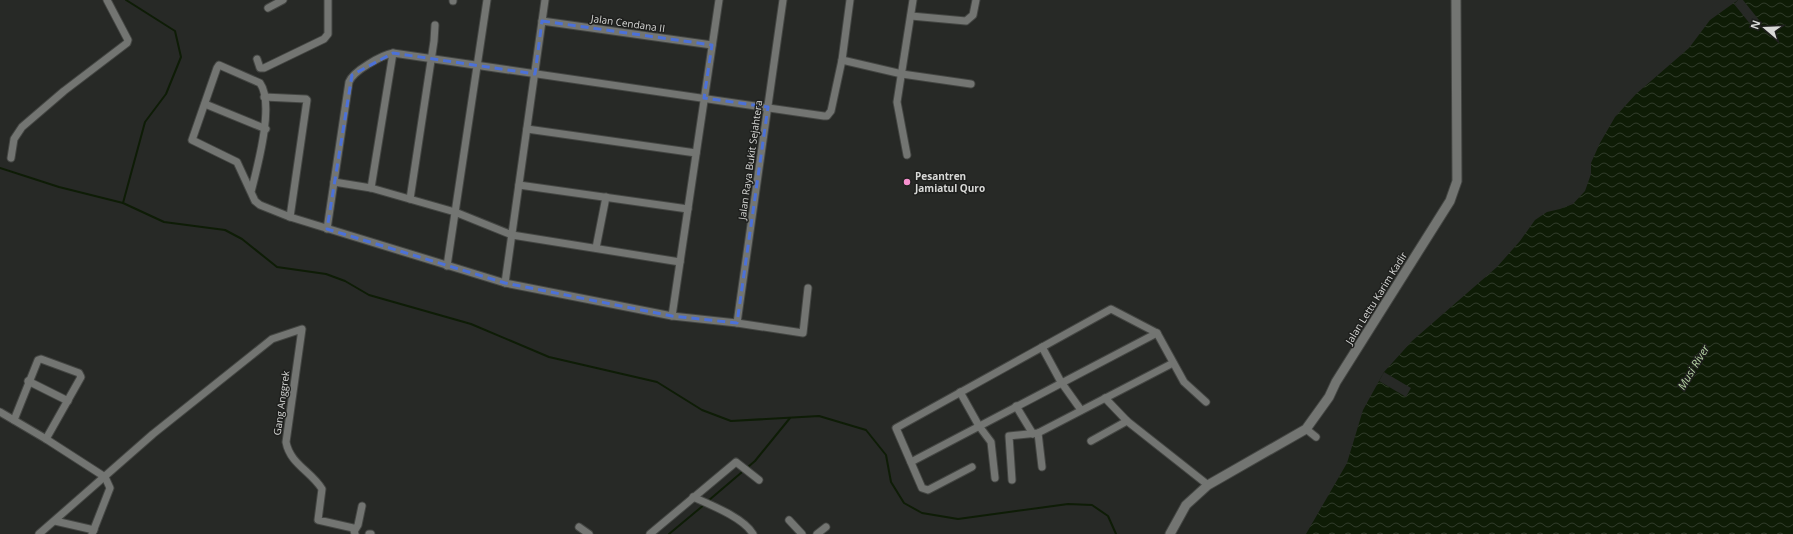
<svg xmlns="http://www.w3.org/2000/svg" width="1793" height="534" font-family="'Open Sans',sans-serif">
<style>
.water{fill:url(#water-waves)}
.pier{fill:#272926}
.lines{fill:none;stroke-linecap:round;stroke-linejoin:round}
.stream{stroke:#0e1c06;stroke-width:2}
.minor-casing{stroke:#444643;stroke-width:9}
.tertiary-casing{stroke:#444643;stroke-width:11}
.minor{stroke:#737572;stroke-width:7}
.tertiary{stroke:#737572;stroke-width:9}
.marked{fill:none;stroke:#4c71d8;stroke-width:3;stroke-dasharray:8 5;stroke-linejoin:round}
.poi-dot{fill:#f790ce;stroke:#1e1f1d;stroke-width:1.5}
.labels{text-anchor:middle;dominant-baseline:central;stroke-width:3;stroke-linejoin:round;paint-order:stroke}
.street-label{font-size:10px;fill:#d8d9d7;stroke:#1e1f1d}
.poi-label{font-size:10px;font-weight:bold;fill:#d8d9d7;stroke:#1e1f1d;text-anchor:start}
.water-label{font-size:11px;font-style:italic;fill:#b4d2a2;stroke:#1e1f1d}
</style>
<defs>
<pattern id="water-waves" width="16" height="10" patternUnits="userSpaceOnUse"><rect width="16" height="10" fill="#0e1c06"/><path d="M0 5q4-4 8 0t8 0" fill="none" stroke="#303c2a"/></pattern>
</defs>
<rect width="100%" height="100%" fill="#272926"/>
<!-- water -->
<path class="water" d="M1738 0H1793V534H1306L1347 463 1363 410 1384 372 1412 341 1497 267 1520 241 1535 220 1547 212 1560 209 1573 204 1585 191 1591 174V163L1600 143 1615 117 1636 94 1689 48 1710 20Z"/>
<!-- pier -->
<g class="pier">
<path d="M1738 0H1743L1759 20 1751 25 1734 4Z"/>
<path d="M1384 372 1411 388 1406 397 1379 381Z"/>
</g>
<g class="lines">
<!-- stream -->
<g class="stream">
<path d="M0 168 59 187 123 203 164 222 225 230 242 239 277 267 326 274 345 281 369 295 471 324 549 357 657 382 702 410 731 421 819 416 866 430 886 455 891 482 904 503 922 513 958 519 1068 504 1092 505 1108 516 1116 534"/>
<path d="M123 203 145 122 166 94 181 57 175 31 126 0"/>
<path d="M708 501 755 461 790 418"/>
<path d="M669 534 705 504"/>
</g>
<defs>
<g id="minor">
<path d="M453 0V1"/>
<path d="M268 8 283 0"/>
<path d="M911 16 966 21 973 15 976 0"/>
<path d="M542 21 712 45"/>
<path d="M257 59 260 68H264L324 39 328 34V0"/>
<path d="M842 60 902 74 971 84"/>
<path d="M264 97 306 99 307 100 290 217"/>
<path d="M205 104 266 129"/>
<path d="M527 129 696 153"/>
<path d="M907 155 897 102 913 0"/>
<path d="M11 158 14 139 22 127 64 91 127 43 128 40 107 0"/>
<path d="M334 182 371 188 455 212 512 235 680 262"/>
<path d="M519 185 688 209"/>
<path d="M371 188 393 53"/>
<path d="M251 192C257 168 275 104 260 83L219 65 217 68 192 140 237 162 255 201 260 205 290 217 505 283 672 316 737 323 803 333 808 288"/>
<path d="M410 199 434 41 435 25"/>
<path d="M327 229 349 82C353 71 382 55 393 53L824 116H827L831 111 842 60 850 0"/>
<path d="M596 248 606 197"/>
<path d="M447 266 487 0"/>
<path d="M505 283 545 0"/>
<path d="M672 316 719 0"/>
<path d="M737 323 783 0"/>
<path d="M1042 347 1061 382 1081 410"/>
<path d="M28 381 68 401"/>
<path d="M960 392 979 426 991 442 995 478"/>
<path d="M1105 398 1127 421 1208 485"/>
<path d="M1016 406 1033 434"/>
<path d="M0 412 46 439 105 477 110 488 92 534"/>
<path d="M14 420 38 360 41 359 79 373 81 377 46 439"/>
<path d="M1306 429 1316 437"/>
<path d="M1038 433 1042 467"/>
<path d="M1091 441 1127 421"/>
<path d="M911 462 1157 333"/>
<path d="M972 467 928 490 922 488 896 428 1111 309 1157 333 1184 382 1206 402"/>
<path d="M1012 480 1009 436 1038 433 1173 363"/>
<path d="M693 497C711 505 744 518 753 534"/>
<path d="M789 520 802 534"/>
<path d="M55 521 94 530"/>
<path d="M579 527 589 534"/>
<path d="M355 530 358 525 362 506"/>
<path d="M39 534 153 434 272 339 302 329 286 442C290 464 311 471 322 489L318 520 353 528 355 534"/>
<path d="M369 534H371"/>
<path d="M650 534 736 462 759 480"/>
<path d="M817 534 826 527"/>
</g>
<path id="tertiary" d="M1170 534 1186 505 1208 485 1306 429 1329 397 1336 382 1450 201 1457 181 1456 0"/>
</defs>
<!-- minor casing -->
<use href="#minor" class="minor-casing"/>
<!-- tertiary casing -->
<use href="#tertiary" class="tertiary-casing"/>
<!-- minor -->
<use href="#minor" class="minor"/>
<!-- tertiary -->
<use href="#tertiary" class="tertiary"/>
</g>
<!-- marked area -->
<path class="marked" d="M542 21 712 45 704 98 768 107 737 323 672 316 505 283 327 229 352 75 393 53 535 74Z"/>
<!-- markers -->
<circle class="poi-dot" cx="907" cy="182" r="4"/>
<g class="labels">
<!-- street labels -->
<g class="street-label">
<text transform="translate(628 23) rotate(8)">Jalan Cendana II</text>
<text transform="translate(750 160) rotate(-82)">Jalan Raya Bukit Sejahtera</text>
<text transform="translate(1376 298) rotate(-58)">Jalan Lettu Karim Kadir</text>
<text transform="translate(281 403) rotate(-82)">Gang Anggrek</text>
</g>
<!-- poi labels -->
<g class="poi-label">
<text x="915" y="176">Pesantren<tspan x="915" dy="12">Jamiatul Quro</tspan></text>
</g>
<!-- water labels -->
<g class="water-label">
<text transform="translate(1693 367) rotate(-59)">Musi River</text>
</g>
</g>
<!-- north arrow -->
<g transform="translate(1765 28) rotate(289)" stroke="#1e1f1d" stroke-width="3" paint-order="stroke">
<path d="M0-3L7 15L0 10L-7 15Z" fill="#d8d9d7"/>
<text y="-6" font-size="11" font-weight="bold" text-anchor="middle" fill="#d8d9d7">N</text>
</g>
</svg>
